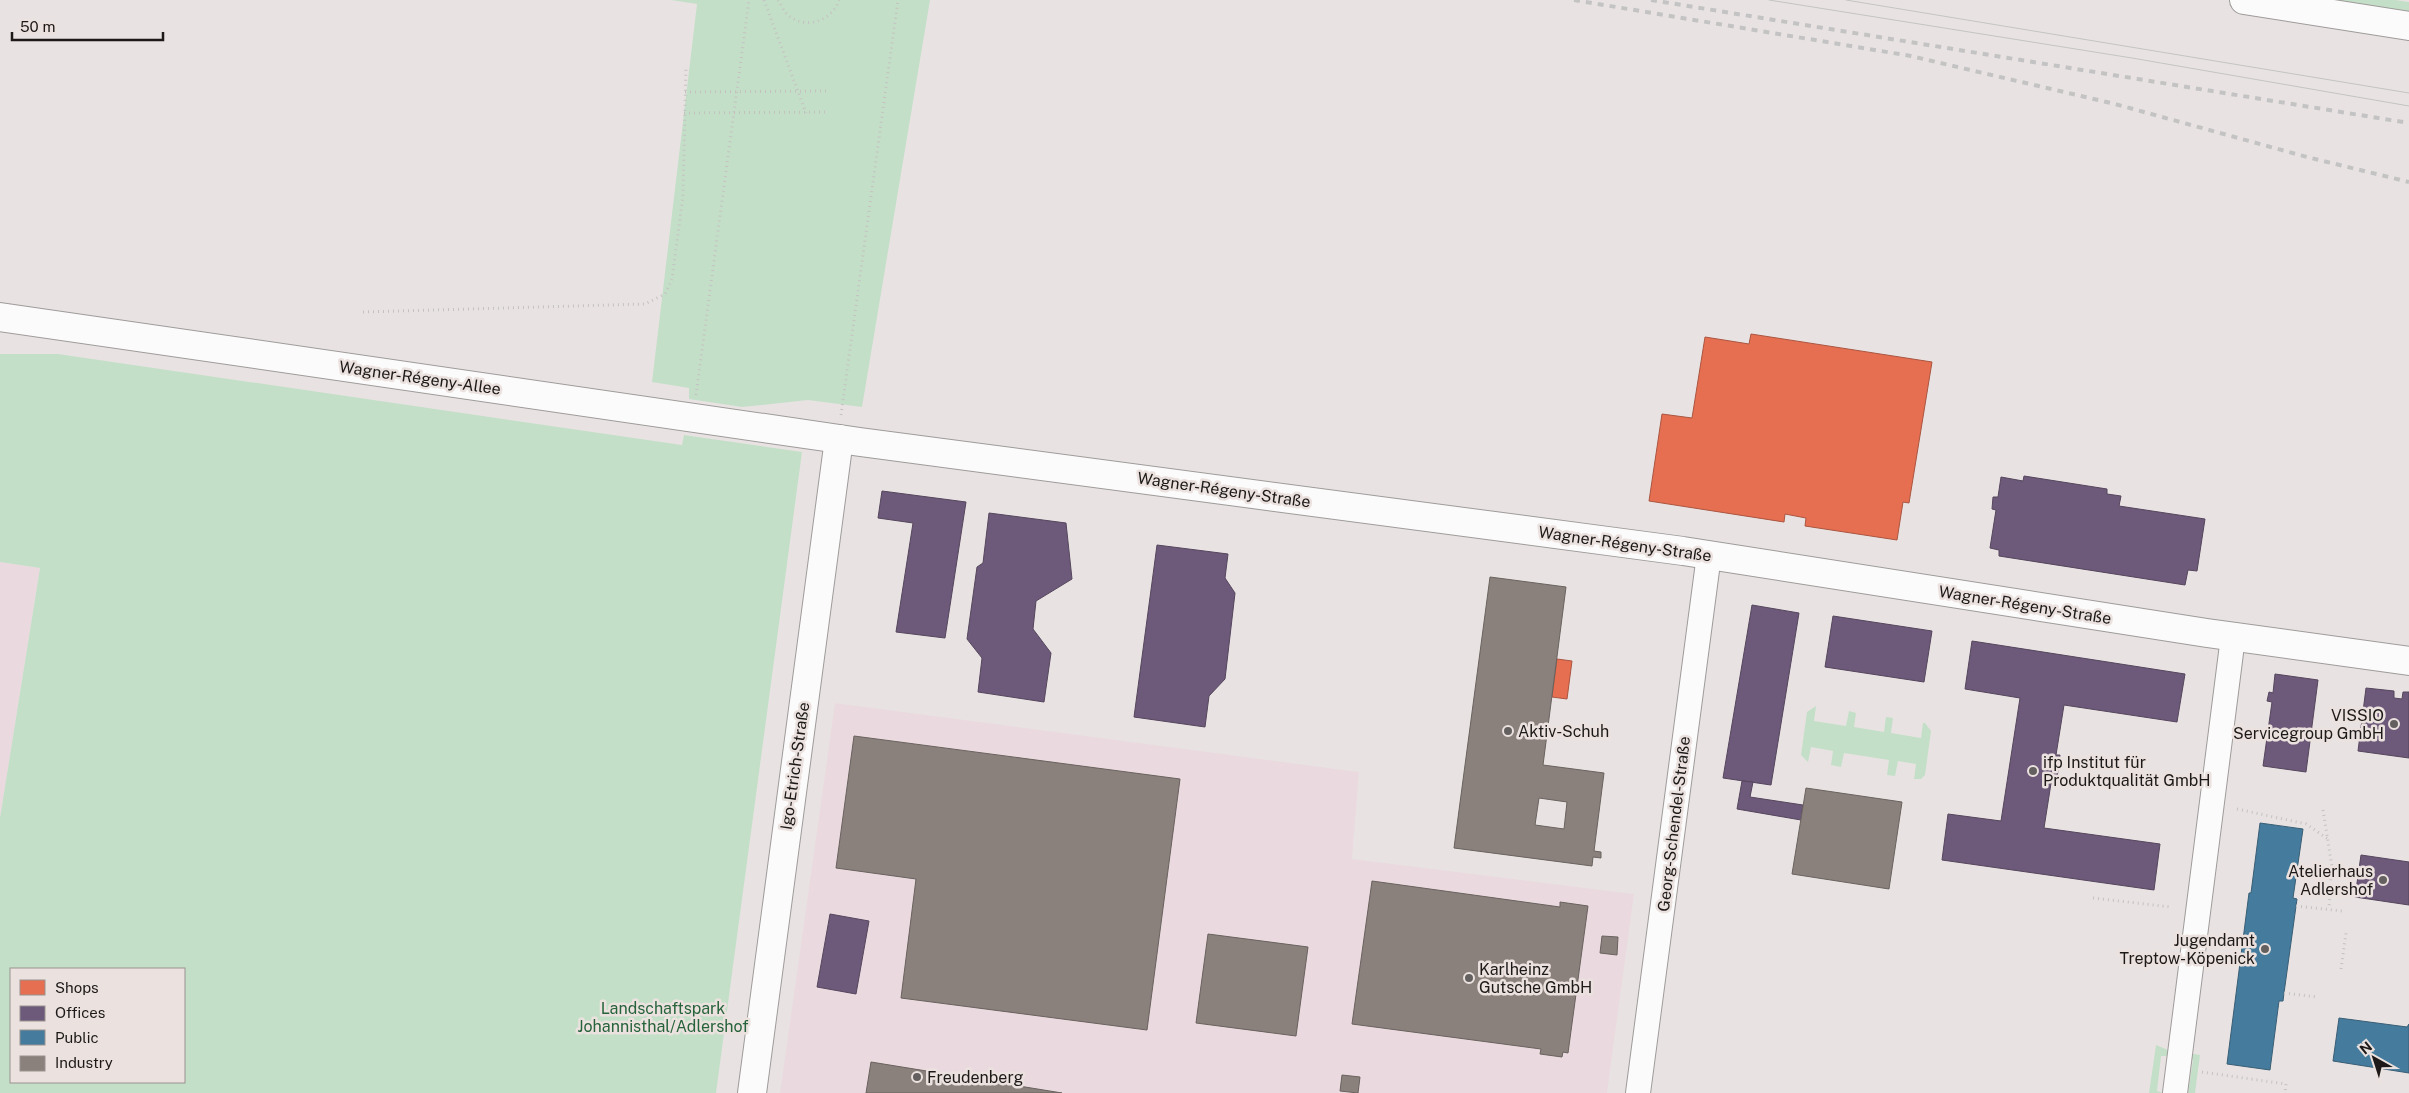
<svg xmlns="http://www.w3.org/2000/svg" width="2409" height="1093" font-family="'Public Sans',sans-serif">
<style>
.industrial{fill:#eadadf}
.green{fill:#c4dfc8;fill-rule:evenodd}
.shops{fill:#e76f51;stroke:#aa5540}
.offices{fill:#6d597a;stroke:#55465d}
.public{fill:#457b9d;stroke:#395e75}
.industry{fill:#8a817c;stroke:#69625e;fill-rule:evenodd}
.lines{fill:none;stroke-linecap:round;stroke-linejoin:round}
.street-casing{stroke:#9e9b9a;stroke-width:26}
.secondary-casing{stroke:#9e9b9a;stroke-width:30}
.primary-casing{stroke:#9e9b9a;stroke-width:30}
.path{stroke:#c4c2c1;stroke-width:3;stroke-dasharray:1 4;stroke-linecap:butt}
.street{stroke:#fcfbfb;stroke-width:24}
.secondary{stroke:#fcfbfb;stroke-width:28}
.primary{stroke:#fcfbfb;stroke-width:28}
.tram{stroke:#c4c3c3;stroke-width:1}
.rail{stroke:#c4c3c3;stroke-width:4;stroke-dasharray:6 6;stroke-linecap:butt}
.poi-dot{fill:#63605f;stroke:#ebe2df;stroke-width:2}
.labels{text-anchor:middle;dominant-baseline:central;stroke-width:5;stroke-linejoin:round;paint-order:stroke}
.street-label{font-size:16px;fill:#1c1918;stroke:#ebe2df}
.poi-label{font-size:16px;fill:#1c1918;stroke:#ebe2df;text-anchor:start}
.park-label{font-size:16px;fill:#26633b;stroke:#ebe2df}
</style>
<rect width="100%" height="100%" fill="#e8e3e2"/>
<!-- industrial -->
<g class="industrial">
<path d="M0 562 40 568 0 818Z"/>
<path d="M835 703 1359 772 1352 859 1634 894 1607 1093H780Z"/>
</g>
<!-- green -->
<g class="green">
<path d="M671 0H930L862 407 808 400 742 407 689 399V388L652 382 697 4Z"/>
<path d="M2311 0H2395L2409 2V15Z"/>
<path d="M0 354H58L682 445 684 435 802 452 716 1093H0V818L40 568 0 562ZM11 969H184V1082H11Z"/>
<path d="M1816 706 1814 721 1846 726 1849 711 1856 713 1854 727 1884 732 1886 717 1893 718 1891 733 1921 738 1923 723H1925L1931 731 1925 775 1921 779H1914L1916 764 1898 761 1895 776 1887 775 1889 760 1844 753 1841 767 1831 765 1833 751 1811 747 1808 762 1801 755 1807 712Z"/>
<path d="M2156 1045 2168 1050 2167 1056H2161L2157 1091 2163 1093H2149Z"/>
<path d="M2188 1053 2200 1055 2195 1093H2188L2193 1060 2187 1059Z"/>
</g>
<!-- shops -->
<g class="shops">
<path d="M1751 334 1932 362 1909 503 1903 502 1897 540 1805 526 1806 518 1785 514 1784 522 1649 501 1662 414 1692 418 1705 337 1749 344Z"/>
<path d="M1557 659 1572 661 1567 699 1552 697Z"/>
</g>
<!-- offices -->
<g class="offices">
<path d="M2024 476 2107 489V494L2121 496 2119 506 2205 519 2197 571 2188 570 2185 585 1999 556V550L1990 548 1996 510 1992 509 1993 497H1998L2001 477 2023 481Z"/>
<path d="M882 491 966 502 945 638 896 632 913 523 878 518Z"/>
<path d="M989 513 1066 523 1072 579 1036 601 1033 629 1051 653 1044 702 978 692 982 658 967 639 977 567 983 563Z"/>
<path d="M1157 545 1228 554 1225 578 1235 593 1225 679 1209 696 1205 727 1134 717Z"/>
<path d="M1752 605 1799 613 1771 785 1723 778Z"/>
<path d="M1833 616 1932 631 1924 682 1825 667Z"/>
<path d="M1972 641 2185 674 2177 722 2064 705 2056 755H2060L2057 778 2052 777 2044 828 2160 844 2154 890 1942 860 1948 814 2001 821 2020 698 1965 689Z"/>
<path d="M2275 674 2318 680 2306 772 2263 766 2272 702 2267 701 2269 692 2273 693Z"/>
<path d="M2366 688 2394 691V698L2402 699 2403 692H2409V758L2358 751Z"/>
<path d="M1742 781 1753 782 1750 797 1803 805 1801 820 1737 809Z"/>
<path d="M2361 855 2409 862V905L2355 897Z"/>
<path d="M830 914 869 921 856 994 817 987Z"/>
</g>
<!-- public -->
<g class="public">
<path d="M2260 823 2303 829 2293 898 2297 899 2284 993 2283 1001H2279L2270 1070 2227 1064 2249 893H2251Z"/>
<path d="M2339 1018 2407 1027 2409 1024V1073L2333 1061Z"/>
</g>
<!-- industry -->
<g class="industry">
<path d="M1490 577 1566 587 1543 765 1604 773 1594 851 1601 852V858L1593 857 1592 866 1454 848ZM1539 798 1567 802 1564 829 1535 825Z"/>
<path d="M854 736 1180 779 1147 1030 901 998 916 879 836 868Z"/>
<path d="M1806 788 1902 802 1889 889 1792 874Z"/>
<path d="M1372 881 1560 907V902L1588 906 1568 1053 1563 1052 1562 1057 1540 1054 1541 1049 1352 1024Z"/>
<path d="M1208 934 1308 947 1296 1036 1196 1023Z"/>
<path d="M1602 936 1618 937 1617 955 1600 953Z"/>
<path d="M871 1062 1062 1093H866Z"/>
<path d="M1342 1075 1360 1077 1358 1093 1340 1091Z"/>
</g>
<g class="lines">
<defs>
<g id="street">
<path d="M1638 1093 1709 555"/>
<path d="M2175 1093 2233 637"/>
</g>
<g id="secondary">
<path d="M0 317 860 442 1683 551 2207 633 2409 661"/>
<path d="M752 1093 839 439"/>
</g>
<path id="primary" d="M2244 0 2409 26"/>
</defs>
<!-- street casing -->
<use href="#street" class="street-casing"/>
<!-- secondary casing -->
<use href="#secondary" class="secondary-casing"/>
<!-- primary casing -->
<use href="#primary" class="primary-casing"/>
<!-- path -->
<g class="path">
<path d="M764 0 806 113"/>
<path d="M778 0C781 4 783 10 787 14 804 31 832 21 839 0"/>
<path d="M685 92 829 91"/>
<path d="M684 113 828 112"/>
<path d="M363 312 645 304 665 294 672 279 683 196 686 66"/>
<path d="M696 395 749 0"/>
<path d="M841 415 898 0"/>
<path d="M2237 809 2306 824 2328 839"/>
<path d="M2323 810 2332 867 2329 908"/>
<path d="M2093 898 2171 907"/>
<path d="M2296 906 2342 911"/>
<path d="M2341 969 2346 933"/>
<path d="M2284 993 2317 997"/>
<path d="M2202 1072 2286 1084 2285 1093"/>
</g>
<!-- street -->
<use href="#street" class="street"/>
<!-- secondary -->
<use href="#secondary" class="secondary"/>
<!-- primary -->
<use href="#primary" class="primary"/>
<!-- tram -->
<g class="tram">
<path d="M1769 0 2132 58 2409 106"/>
<path d="M1846 0 2409 93"/>
</g>
<!-- rail -->
<g class="rail">
<path d="M1574 0 1911 56 2115 104 2307 157 2409 182"/>
<path d="M1651 0 2409 123"/>
</g>
</g>
<!-- markers -->
<g class="poi-dot">
<circle cx="2394" cy="724" r="5"/>
<circle cx="1508" cy="731" r="5"/>
<circle cx="2033" cy="771" r="5"/>
<circle cx="2383" cy="880" r="5"/>
<circle cx="2265" cy="949" r="5"/>
<circle cx="1469" cy="978" r="5"/>
<circle cx="917" cy="1077" r="5"/>
</g>
<g class="labels">
<!-- street labels -->
<g class="street-label">
<text transform="translate(420 378) rotate(8)">Wagner-Régeny-Allee</text>
<text transform="translate(1224 490) rotate(8)">Wagner-Régeny-Straße</text>
<text transform="translate(1625 544) rotate(8)">Wagner-Régeny-Straße</text>
<text transform="translate(2025 605) rotate(9)">Wagner-Régeny-Straße</text>
<text transform="translate(795 766) rotate(-82)">Igo-Etrich-Straße</text>
<text transform="translate(1674 824) rotate(-83)">Georg-Schendel-Straße</text>
</g>
<!-- poi labels -->
<g class="poi-label">
<text x="2384" y="715" text-anchor="end">VISSIO<tspan x="2384" dy="18">Servicegroup GmbH</tspan></text>
<text x="1518" y="731">Aktiv-Schuh</text>
<text x="2043" y="762">ifp Institut für<tspan x="2043" dy="18">Produktqualität GmbH</tspan></text>
<text x="2373" y="871" text-anchor="end">Atelierhaus<tspan x="2373" dy="18">Adlershof</tspan></text>
<text x="2255" y="940" text-anchor="end">Jugendamt<tspan x="2255" dy="18">Treptow-Köpenick</tspan></text>
<text x="1479" y="969">Karlheinz<tspan x="1479" dy="18">Gutsche GmbH</tspan></text>
<text x="927" y="1077">Freudenberg</text>
</g>
<!-- park labels -->
<g class="park-label">
<text x="663" y="1008">Landschaftspark<tspan x="663" dy="18">Johannisthal/Adlershof</tspan></text>
</g>
</g>
<!-- legend -->
<rect x="10" y="968" width="175" height="115" fill="#ebe2df" stroke="#98928f"/>
<rect x="20" y="980" width="25" height="15" fill="#e76f51" stroke="#98928f"/>
<text x="55" y="993" font-size="15" fill="#1c1918">Shops</text>
<rect x="20" y="1006" width="25" height="15" fill="#6d597a" stroke="#98928f"/>
<text x="55" y="1018" font-size="15" fill="#1c1918">Offices</text>
<rect x="20" y="1030" width="25" height="15" fill="#457b9d" stroke="#98928f"/>
<text x="55" y="1043" font-size="15" fill="#1c1918">Public</text>
<rect x="20" y="1056" width="25" height="15" fill="#8a817c" stroke="#98928f"/>
<text x="55" y="1068" font-size="15" fill="#1c1918">Industry</text>
<!-- north arrow -->
<g transform="translate(2374 1058) rotate(321)" stroke="#ebe2df" stroke-width="4" paint-order="stroke">
<path d="M0-4L9 19L0 12L-9 19Z" fill="#1c1918"/>
<text y="-8" font-size="14" font-weight="bold" text-anchor="middle" fill="#1c1918">N</text>
</g>
<!-- scale -->
<path d="M12 32v8h151v-8" fill="none" stroke="#1c1918" stroke-width="2.5"/>
<text x="20" y="32" font-size="15" fill="#1c1918" stroke="#ebe2df" stroke-width="4" paint-order="stroke">50 m</text>
</svg>
